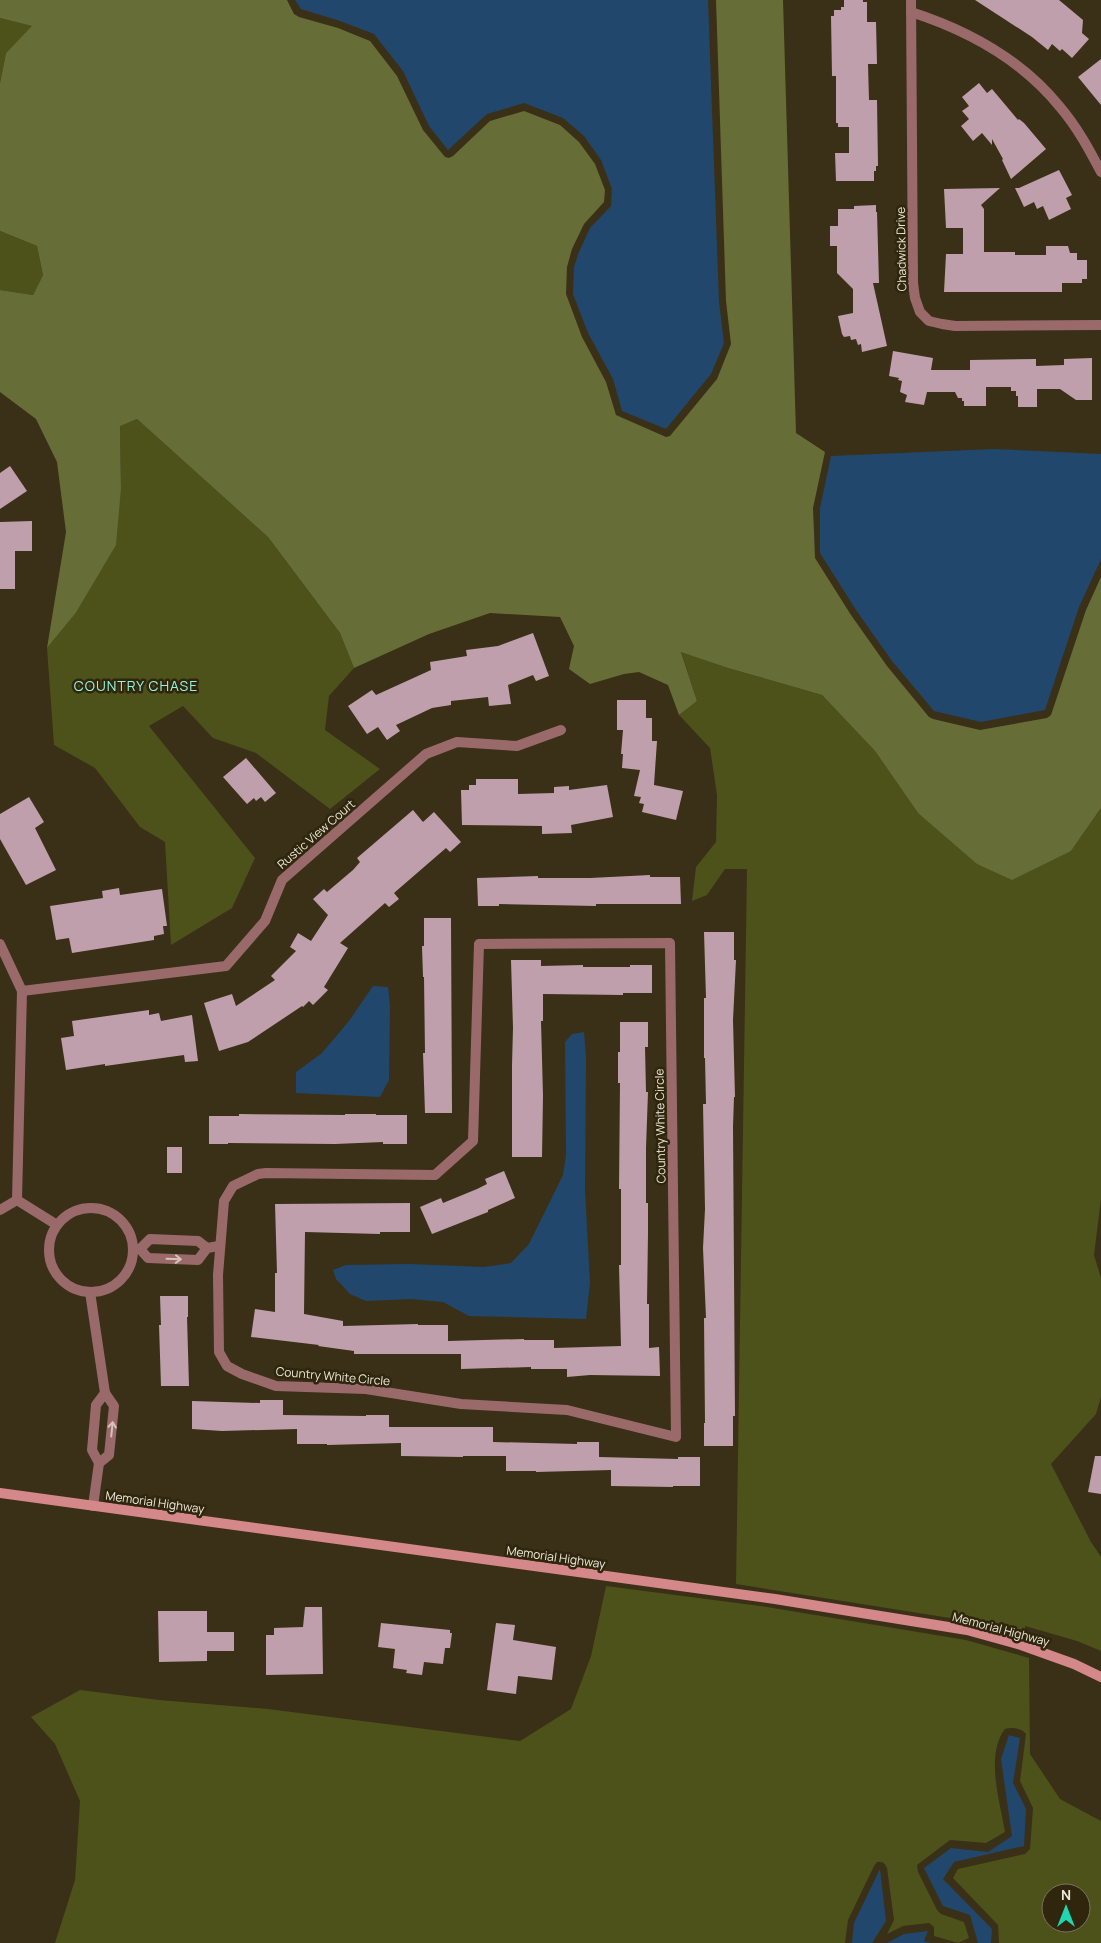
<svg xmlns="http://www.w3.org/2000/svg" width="1101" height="1943" font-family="Manrope,sans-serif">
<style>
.green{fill:#4d511a;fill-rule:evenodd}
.forest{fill:#676d36}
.water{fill:#22476d}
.building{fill:#c09fac}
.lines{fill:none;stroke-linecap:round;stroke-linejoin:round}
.street{stroke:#9a6a6b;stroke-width:10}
.secondary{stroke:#d4888a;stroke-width:10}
.oneway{stroke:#d5c2b8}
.labels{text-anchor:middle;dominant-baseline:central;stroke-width:5;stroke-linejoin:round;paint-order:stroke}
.street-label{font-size:12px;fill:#eee8d9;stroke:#2f260d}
.neighbourhood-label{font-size:14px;letter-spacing:1px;fill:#95f5da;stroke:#2f260d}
</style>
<rect width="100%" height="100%" fill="#393017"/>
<!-- green -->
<g class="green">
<path d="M0 18 33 26 6 53 0 83Z"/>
<path d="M0 231 37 246 43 275 33 295 0 290Z"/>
<path d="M137 419 268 537 340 633 354 668 329 696 325 730 380 769 330 809 256 753 213 738 183 706 149 726 255 858 232 908 171 945 165 842 140 827 95 768 54 745 47 648 75 614 121 488 120 425Z"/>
<path d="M681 651 728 668 822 695 875 751 918 813 1071 851 1101 808V1199L1094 1255 1101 1278V1397L1096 1414 1051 1464 1091 1542 1101 1557V1651L1077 1641 1025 1626 1026 1637 969 1621 736 1584 747 869H725L707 895 692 901 696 867 716 842 717 795 710 748 679 715 697 701Z"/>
<path d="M606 1586 767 1607 966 1640 1029 1658 1030 1754 1060 1799 1101 1821V1943H999L998 1925 953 1878 958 1869 1025 1854 1030 1849 1033 1808 1020 1781 1026 1734C1022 1728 1012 1727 1005 1729 985 1755 1000 1801 1005 1832L986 1843 950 1840 917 1865 918 1872 937 1910 941 1914 964 1922 969 1938 958 1943 934 1936V1927L929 1923 903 1926 887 1934 894 1920 887 1868C885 1863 882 1861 877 1862L874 1866 848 1920 845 1943H55L75 1880 80 1801 55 1744 31 1717 80 1690 159 1700 268 1709 520 1741 571 1709 591 1656ZM1051 1893H1081V1923H1051Z"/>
</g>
<!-- forest -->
<path class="forest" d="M0 0H287L294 14 299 17 338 28 370 41 397 76 423 130 445 157 449 158 453 156 490 121 524 111 560 125 579 142 595 164 605 190 604 202 584 224 572 249 567 267 566 294 582 337 606 382 616 415 666 437 670 436 717 379 731 344 726 301 716 0H783L796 433 825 452 813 508 815 558 851 615 887 666 929 717 933 719 980 730 1047 718 1051 715 1086 610 1101 577V808L1071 851 1012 880 977 864 918 813 875 751 822 695 728 668 681 652 697 701 679 715 668 685 639 672 624 674 590 684 569 669 574 646 560 617 490 613 429 634 354 668 340 633 268 537 137 419 120 426 121 488 116 545 75 614 47 648 66 532 57 462 36 419 0 392V290L33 295 43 275 37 246 0 231V83L6 53 32 26 0 18Z"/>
<!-- water -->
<g class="water">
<path d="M295 0H708L719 302 724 343 711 374 666 429 622 411 613 379 588 333 573 294 574 267 579 252 590 228 611 206 612 189 601 160 584 136 563 118 524 103 487 114 448 150 429 126 403 71 374 34 340 21 301 9Z"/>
<path d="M995 449 1101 454V559L1079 607 1045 710 981 722 934 711 892 661 856 610 820 553V508L831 456Z"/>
<path d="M373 986 388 987 390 1006 389 1080 380 1097 296 1093V1072L322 1053 349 1021Z"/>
<path d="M584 1032 586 1057 585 1190 590 1283 586 1319 469 1316 443 1302 411 1299 366 1301 350 1294 336 1279 333 1270 346 1265 409 1264 484 1267 511 1263 529 1244 563 1175 566 1155 565 1042 572 1034Z"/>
<path d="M1009 1735 1020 1738 1013 1783 1026 1809 1024 1846 954 1862 943 1879 992 1929 991 1943H978L970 1915 943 1906 924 1868 951 1848 988 1852 1012 1836 1001 1759Z"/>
<path d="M880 1869 886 1921 872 1943H852L854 1923Z"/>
<path d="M928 1931 924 1941 931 1943H887L904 1934Z"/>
</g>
<!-- building -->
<g class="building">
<path d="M844 0H863V2H867V22H876L877 64H868L869 100H877L878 166H876V171H874V181H836L835 153H849V127H838V123H836V76H832L831 16H834V10H841V7H844Z"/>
<path d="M975 0H1059L1083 20 1082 33 1089 39 1072 58 1062 49 1060 51 1052 44 1048 50 1032 37Z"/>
<path d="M1101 59V105L1078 77Z"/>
<path d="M979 83 987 93 992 89 1018 120 1019 119 1024 123 1046 149 1011 179 1002 160 1003 159 992 139V145L982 133 973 141 961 126 969 119 962 111 969 106 962 97Z"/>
<path d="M1059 170 1072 195 1066 198 1071 209 1049 220 1043 206 1037 209 1034 202 1024 207 1015 188H1019Z"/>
<path d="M1000 188 981 205 984 209V252H1015V255H1046V246H1068L1070 253H1077V260H1087V279H1082V283H1062V292H944L946 254H963V228H946L944 189Z"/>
<path d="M876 205V212H877L879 283H873L887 346 862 352 861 344 858 345 856 339 851 340 850 336 844 337 842 334 838 316 853 313V289L837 273V246H830V226H838V209H854V206Z"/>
<path d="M893 351 933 358 931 370H970V360L1036 359V366L1064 365V359L1092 358V400H1076L1060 389H1037V407H1018V396H1016V391H1011V387H986V406H964V401H962V398H958L955 392H927L924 405 905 402 907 395 900 392 902 381 898 380 899 378 889 376Z"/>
<path d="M10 466 27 491 0 509V473Z"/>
<path d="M32 521V551H15V589H0V522Z"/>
<path d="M533 633 549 676 536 681 533 675 508 685 511 704 489 706 488 697 451 701V705L432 708 396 725 400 731 387 740 378 727 367 734 348 706 372 690 376 695 431 670 430 662 467 656 466 650 498 646Z"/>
<path d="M617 700H646V718H652V741H657L654 785 683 791 676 820 642 812 644 804 639 803 641 797 634 796 640 770 622 768 623 754H621L623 730H617Z"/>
<path d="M246 758 276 793 265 802 261 797 256 801 254 798 247 804 223 777Z"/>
<path d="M476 779H518V794L554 793V787L569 786V790L607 785 613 817 571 825 572 833 542 834V826L462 825 461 790H469V785H476Z"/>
<path d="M29 797 44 822 35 828 56 870 26 885 0 839V814Z"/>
<path d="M413 810 423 822 434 812 461 842 450 852 446 848 394 893 399 899 389 907 385 903 340 943 348 948 324 987 328 990 313 1005 309 1001 303 1007 302 1006 248 1042 219 1051 204 1003 232 994 236 1006 275 980 271 976 296 951 290 947 298 933 311 941 328 915 313 899 324 889 327 892 353 870 360 862 357 858Z"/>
<path d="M650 875V877H680L681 904H596V906L499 904V906H478L477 878 538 876V878H590Z"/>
<path d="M119 888 120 895 162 889 167 926H163L164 934 154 936V940L72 953 69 938 56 940 50 906 103 898 102 891Z"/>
<path d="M424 918H451L452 1113H425L423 1053H425L424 977H423L422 946H424Z"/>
<path d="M704 932H734V960H736L733 1020 735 1097H734L733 1127 735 1416H733V1446H704V1423H705L704 1318H706L703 1248 705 1209 703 1104H706L705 1058H704V998H706Z"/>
<path d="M511 960H541V966L583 965V967H630V965H652V993H623V995L543 994V1021H541L543 1096 542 1157H512V1065L513 1028Z"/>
<path d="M149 1010V1015L159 1013 161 1021 192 1015 198 1061 185 1062 184 1055 105 1066V1064L66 1070 61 1038 74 1036 72 1021Z"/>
<path d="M620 1022H648V1047H645L646 1092H648L646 1148V1203H648V1233L647 1304H649V1348L659 1347 660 1376 590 1375 567 1377V1369H531V1367L461 1369V1354H354V1351L318 1346 319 1345 251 1337 255 1309 275 1312V1273H277L275 1204 410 1203V1232H380V1234L305 1232 304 1314 343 1321V1326L418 1324V1325H448V1341L524 1339V1340H554V1348L621 1346 619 1265H621V1189H619L620 1083H618V1052H620Z"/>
<path d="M239 1114 345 1115V1114H376V1115H407V1144H383V1142L335 1144 228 1143V1144H209V1116H239Z"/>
<rect x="167" y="1147" width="15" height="26"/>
<path d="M504 1171 515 1198 488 1210V1212L432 1234 420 1207 441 1198 443 1203 477 1189 487 1184 485 1179Z"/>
<path d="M160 1296H188V1317H187L189 1386H161L159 1325H161Z"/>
<path d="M260 1400H283V1415L366 1416V1415H389V1427H493V1442L577 1444V1442H599V1457L678 1459V1457H700V1486H673V1487L611 1486V1470L536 1472V1471H506V1456H463V1457L401 1456V1443L327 1445V1444H297V1429L222 1431 192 1429V1401L260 1403Z"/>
<path d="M1095 1456H1101V1494L1088 1492Z"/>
<path d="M305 1607H322L323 1674 266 1675V1635H274V1628L303 1627Z"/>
<path d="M158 1611H207V1632H234V1651H207V1661L159 1662Z"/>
<path d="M381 1623 450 1630V1633H452L450 1648H445L443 1664 424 1662 422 1675 406 1673 407 1670 393 1668 395 1649 378 1647Z"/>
<path d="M496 1623 515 1625 513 1640 556 1647 552 1680 518 1676 516 1694 487 1690Z"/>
</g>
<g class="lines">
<!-- street -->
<g class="street">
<path d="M911 0 913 283 915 298 920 312 929 321 942 324 955 326 1101 325"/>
<path d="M911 12C967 30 1022 60 1060 107 1077 127 1089 149 1101 172"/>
<path d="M670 943 676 1437 567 1410 461 1404 366 1389 276 1386 242 1374 227 1366 219 1352 218 1275 224 1201 233 1186 258 1174 266 1173 435 1175 473 1141 479 944Z"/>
<path d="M0 944 22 991 17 1200 0 1210"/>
<path d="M22 991 226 966 265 921 282 880 426 754 457 742 517 746 561 730"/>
<path d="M17 1200 57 1225"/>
<circle cx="91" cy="1250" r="42"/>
<path d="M135 1249H140L150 1239 198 1241 207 1248"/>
<path d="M140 1249 148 1258 198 1260 207 1248 219 1246"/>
<path d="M90 1292 105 1393 114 1406 109 1455 99 1463"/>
<path d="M93 1506 99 1463 92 1450 96 1405 105 1393"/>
</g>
<!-- secondary -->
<path class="secondary" d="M0 1493 775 1599 967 1630 1021 1645 1074 1664 1101 1677"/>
</g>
<!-- one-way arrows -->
<defs><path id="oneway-shaft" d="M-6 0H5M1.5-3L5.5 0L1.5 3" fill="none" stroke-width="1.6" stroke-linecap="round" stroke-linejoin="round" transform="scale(1.25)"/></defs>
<g class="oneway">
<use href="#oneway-shaft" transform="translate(174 1259) rotate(2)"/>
<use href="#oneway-shaft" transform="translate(112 1429) rotate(-84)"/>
</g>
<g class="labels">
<!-- street labels -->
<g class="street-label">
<text transform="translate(901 249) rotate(-91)">Chadwick Drive</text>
<text transform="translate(316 834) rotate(-41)">Rustic View Court</text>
<text transform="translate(660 1126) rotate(-91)">Country White Circle</text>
<text transform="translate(333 1376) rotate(5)">Country White Circle</text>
<text transform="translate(155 1502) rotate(8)">Memorial Highway</text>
<text transform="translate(556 1557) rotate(8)">Memorial Highway</text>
<text transform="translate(1001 1629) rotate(15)">Memorial Highway</text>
</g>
<!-- neighbourhood labels -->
<g class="neighbourhood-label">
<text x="136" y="685">COUNTRY CHASE</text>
</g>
</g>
<!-- north arrow -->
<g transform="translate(1066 1908)"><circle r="24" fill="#2f260d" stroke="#7b745f"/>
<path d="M0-4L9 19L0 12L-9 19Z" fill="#20d5b0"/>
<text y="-8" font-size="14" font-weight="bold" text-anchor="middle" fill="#eee8d9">N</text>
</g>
</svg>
